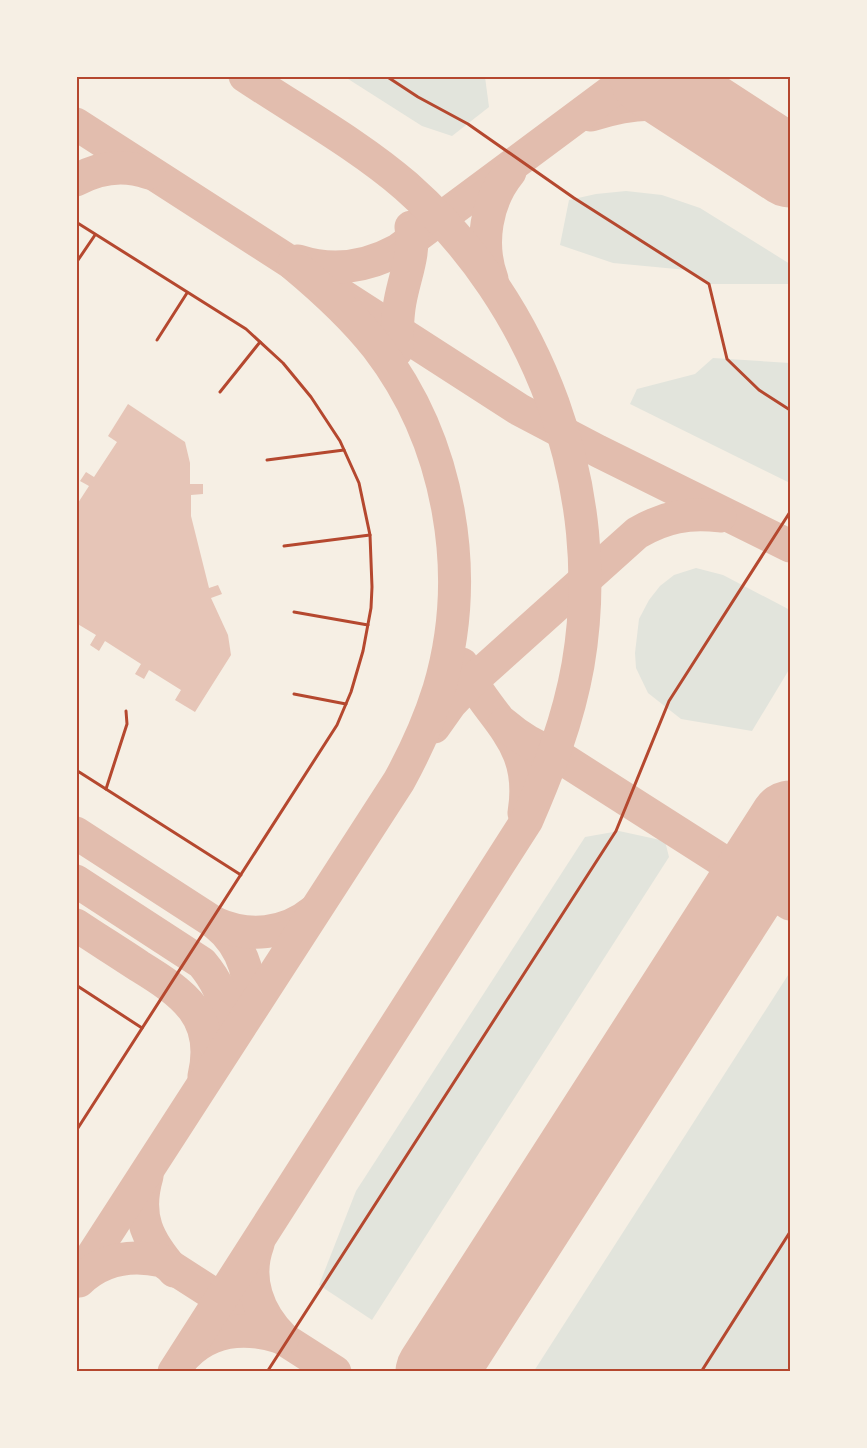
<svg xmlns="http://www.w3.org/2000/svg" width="867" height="1448" font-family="'Crimson Pro',serif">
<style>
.green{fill:#e2e4dc}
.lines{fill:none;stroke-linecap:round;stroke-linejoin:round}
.taxiway{stroke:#e2bdae;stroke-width:33}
.runway{stroke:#e2bdae;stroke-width:81}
.building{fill:#e6c5b7}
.service{stroke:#b5482f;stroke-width:3}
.neatline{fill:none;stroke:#b5482f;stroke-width:2}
</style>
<rect width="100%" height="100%" fill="#f6efe4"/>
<!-- green -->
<g class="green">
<path d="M345 77H485L489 107 452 136 422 126Z"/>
<path d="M626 191 662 195 700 208 790 264V284H709L687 270 613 263 560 245 569 200 596 194Z"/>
<path d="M713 358 790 363V483L630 404 637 389 695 374Z"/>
<path d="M696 568 723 575 790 610V668L752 731 681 719 648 693 636 668 635 653 639 619 649 600 660 586 674 575Z"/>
<path d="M619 831 665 841 669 857 372 1320 319 1285 356 1191 585 837Z"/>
<path d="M790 972V1371H534Z"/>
</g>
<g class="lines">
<!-- taxiway -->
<g class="taxiway">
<path d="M591 115C651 96 671 103 728 127"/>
<path d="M76 124 520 410 598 451 790 546"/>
<path d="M76 180C100 167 124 164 149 173"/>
<path d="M298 261C332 272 367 267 398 250L632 76"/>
<path d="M492 279C479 244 486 201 510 172"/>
<path d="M397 350C397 334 397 318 400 302 405 274 415 256 411 227"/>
<path d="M462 664C489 721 536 739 524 813"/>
<path d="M504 724C520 738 535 747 555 754L790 904"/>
<path d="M434 727 451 703 471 682 637 533C664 517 689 512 720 516"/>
<path d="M76 833 215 923C244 946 256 983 244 1019"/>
<path d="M76 881 202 963C223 988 232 1016 224 1047"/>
<path d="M215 923C248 938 285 935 314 911"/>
<path d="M76 925C97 939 118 952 139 966 183 993 218 1017 204 1076"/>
<path d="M147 1176C135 1217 148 1241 174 1271"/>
<path d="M76 1281 399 781C415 752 429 721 439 689 473 574 450 442 377 347 352 315 323 289 293 264"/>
<path d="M79 1281C102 1259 131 1254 162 1261L335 1372"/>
<path d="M187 1354C214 1327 249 1327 283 1338 258 1313 245 1279 258 1244"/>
<path d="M174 1372 527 820C549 769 568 721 578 665 608 489 539 303 406 186 357 144 299 112 245 76"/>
</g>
<!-- runway -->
<g class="runway">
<path d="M650 76 790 167"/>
<path d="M436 1372 790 821"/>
</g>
</g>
<!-- building -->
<path class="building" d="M128 404 185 442 190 463V484H203V494L191 495V516L209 588 218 585 222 594 211 598 228 635 231 655 195 712 175 700 181 690 149 670 144 679 135 674 141 664 105 641 99 651 90 645 96 635 76 623V506L89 486 80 481 86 472 94 477 117 442 108 436Z"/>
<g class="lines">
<!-- service -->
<g class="service">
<path d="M386 76 418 97 468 124 574 198 709 284 727 359 759 390 790 410"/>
<path d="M76 222 246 329 283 363 311 397 340 441 359 483 370 535 372 587 371 608 363 651 351 692 337 725 76 1131"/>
<path d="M76 263 95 235"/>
<path d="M157 340 187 293"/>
<path d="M220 392 260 342"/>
<path d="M267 460 344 450"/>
<path d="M284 546 370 535"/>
<path d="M294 612 368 625"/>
<path d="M294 694 346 704"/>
<path d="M76 770 241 875"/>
<path d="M106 789 127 724 126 711"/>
<path d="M76 985 142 1028"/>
<path d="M267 1372 616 831 669 701 790 512"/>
<path d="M701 1372 790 1232"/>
</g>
</g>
<!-- border -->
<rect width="867" height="1448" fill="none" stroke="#f6efe4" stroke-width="156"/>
<rect x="78" y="78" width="711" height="1292" class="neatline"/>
</svg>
